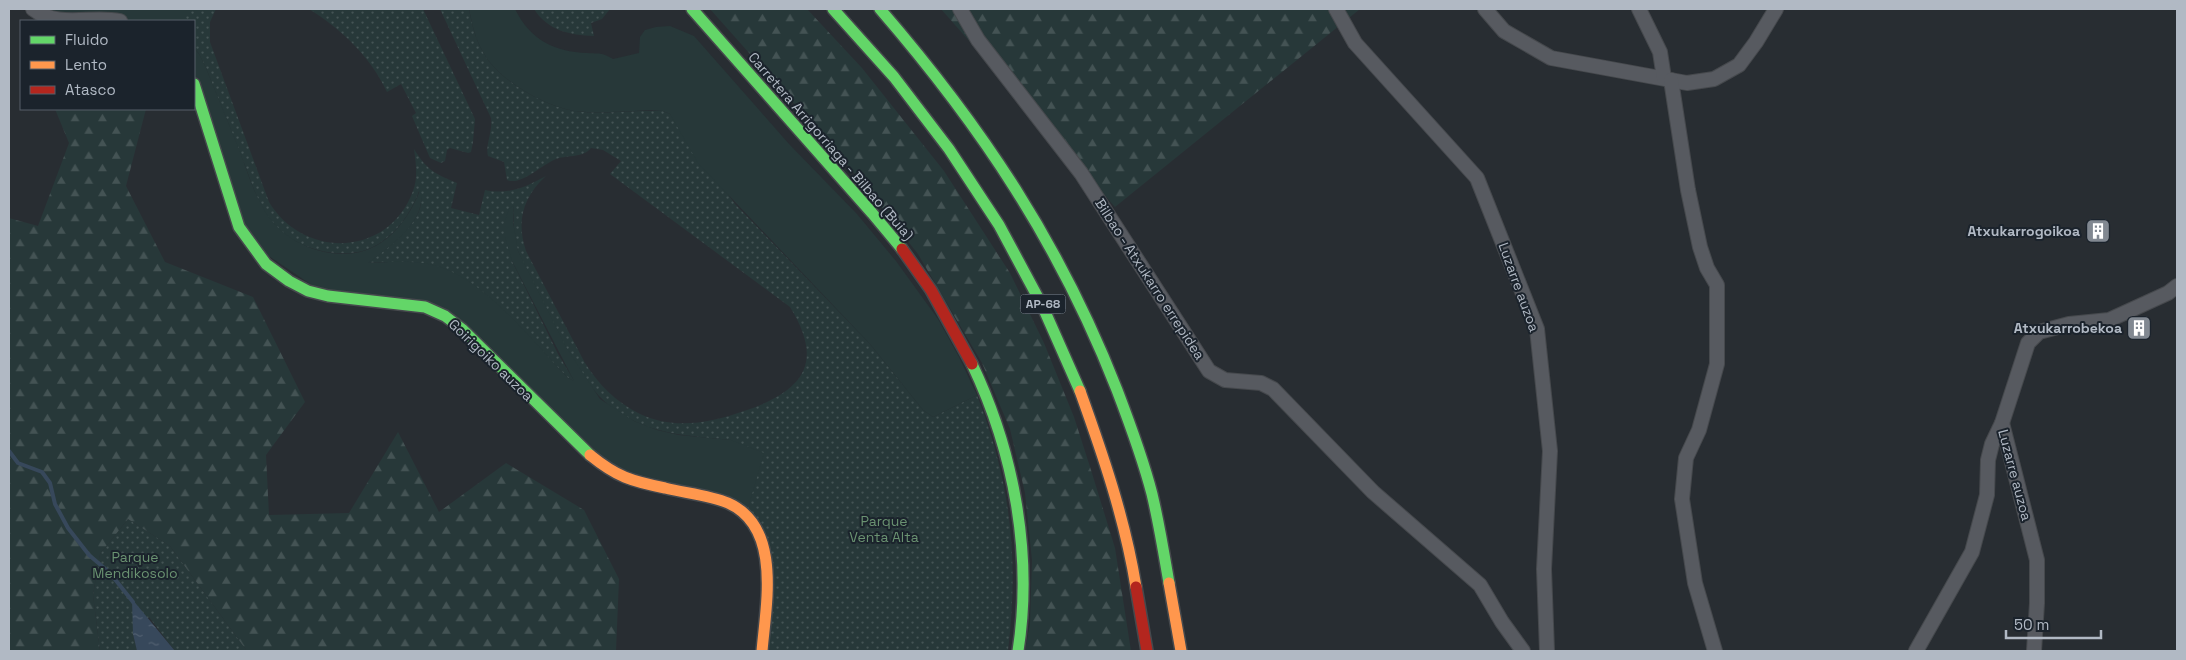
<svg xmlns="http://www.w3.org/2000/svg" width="2186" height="660" font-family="'Space Grotesk',sans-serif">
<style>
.grass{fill:url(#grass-dots)}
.forest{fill:url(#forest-firs)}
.garden{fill:#273839}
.water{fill:url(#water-ripples)}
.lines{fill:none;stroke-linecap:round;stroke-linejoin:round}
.stream{stroke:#37485b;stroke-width:4}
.street-casing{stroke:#46494d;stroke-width:16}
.fast-casing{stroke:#46494d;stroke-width:14}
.slow-casing{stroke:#46494d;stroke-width:14}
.jam-casing{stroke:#46494d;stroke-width:14}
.street{stroke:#575a60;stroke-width:14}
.fast{stroke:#63d668;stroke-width:11}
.slow{stroke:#ff974d;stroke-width:11}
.jam{stroke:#b3261e;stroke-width:11}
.labels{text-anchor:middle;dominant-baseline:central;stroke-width:4;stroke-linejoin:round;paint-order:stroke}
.shield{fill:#1b232c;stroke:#848c96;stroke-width:1}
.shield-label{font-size:12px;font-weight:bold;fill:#b1b9c4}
.street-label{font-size:14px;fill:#b1b9c4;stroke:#1b232c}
.poi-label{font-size:14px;font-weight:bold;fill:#b1b9c4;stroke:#1b232c;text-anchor:end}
.park-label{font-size:14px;fill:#6a9271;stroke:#1b232c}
</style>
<defs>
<pattern id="grass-dots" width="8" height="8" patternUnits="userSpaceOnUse" patternTransform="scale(1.25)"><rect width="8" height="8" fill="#273839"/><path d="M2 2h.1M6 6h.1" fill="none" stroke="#445354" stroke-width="1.8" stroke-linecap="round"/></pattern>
<pattern id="forest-firs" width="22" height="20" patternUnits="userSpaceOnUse" patternTransform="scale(1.25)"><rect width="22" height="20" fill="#273839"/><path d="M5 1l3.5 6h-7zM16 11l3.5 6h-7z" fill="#445354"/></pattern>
<pattern id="water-ripples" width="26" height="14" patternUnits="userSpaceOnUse" patternTransform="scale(1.25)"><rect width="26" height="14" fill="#37485b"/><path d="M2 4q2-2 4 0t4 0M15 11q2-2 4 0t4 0" fill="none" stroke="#526071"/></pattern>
</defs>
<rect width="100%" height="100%" fill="#282d32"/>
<!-- grass -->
<g class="grass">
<path d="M186 9H216L210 22V42L269 202C304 260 389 257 413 191 418 178 416 164 414 149 427 170 435 174 457 183L451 208 479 215 485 190C509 195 526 187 546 176 523 197 516 221 526 251L585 363C599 385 616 402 640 414 674 430 710 423 744 411 801 392 826 365 790 307L610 174 621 161 603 150 591 148C582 159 566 154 554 160 540 166 521 186 507 180L504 162 488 156C485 146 493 131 491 118L440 9H469C472 24 475 38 483 52 498 80 544 106 575 111 602 115 635 110 663 111L670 114 735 204 870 344 923 410 933 417 977 395C1011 483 1019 558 1008 651H762L766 583 731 440C692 436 653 435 618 412 582 388 559 334 540 296 533 281 524 266 518 251 513 237 513 221 514 206L509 209 512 261 558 354 575 382 568 378 482 292C442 262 416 260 367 263 384 251 432 217 419 191 410 217 387 247 358 252 320 258 279 241 261 206 253 189 247 170 240 153 229 125 217 96 206 68L199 54 194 48V21H186Z"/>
<path d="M309 9H423L475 119 473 142 471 152 468 153 450 148 447 150 445 161 441 163 430 158 412 116 416 113 401 84 387 92C370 56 342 30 309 9Z"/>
<path d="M534 9H610L602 19 591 23 594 36C570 35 548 31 534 9Z"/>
<path d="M128 519 170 546 247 651H175L149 617 133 634 137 651H100L93 595 100 554Z"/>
</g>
<!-- forest -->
<g class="forest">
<path d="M710 9H807L862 68 944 171 1010 273 1044 343 1074 417 1091 470 1115 548 1131 651H1025L1030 624 1032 560 1025 493 1010 429 982 363 918 254 859 179 806 117Z"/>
<path d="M941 9H1360L1115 207Z"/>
<path d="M55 109H146L126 186 165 262 253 297 305 402 266 455 269 515 349 513 398 432 439 512 506 463 584 510 619 579 616 651H247L170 546 128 519 100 554 93 595 100 651H9V218L38 226 69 143Z"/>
</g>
<!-- garden -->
<g class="garden">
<path d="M33 9H186V21H120Z"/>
<path d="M469 9H515C530 40 555 52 587 53 600 54 601 52 613 59L639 53 640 37 645 30 656 27 670 26 694 36 789 144 857 214 896 261 938 319 959 357 977 395 933 417 923 410 870 344 698 163 670 114 663 111 651 110C627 111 599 114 574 111 544 106 498 80 483 52 475 38 472 24 469 9Z"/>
<path d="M194 48 199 54 206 68C217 95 228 122 239 149 246 168 252 188 262 206 279 239 318 258 355 253 387 248 409 219 420 190 429 220 388 248 368 263 391 262 415 260 437 266 487 281 533 342 568 378L574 381 512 261 505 237V220L509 209 514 205 513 222 518 251 566 347 600 399 634 421 657 430 679 435 731 440 764 453 746 515 628 480 445 316 328 296 248 242 194 84Z"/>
</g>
<!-- water -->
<path class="water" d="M132 599 175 651H137L133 634Z"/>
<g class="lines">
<!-- stream -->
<path class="stream" d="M9 451 18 463 42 472 50 483 55 504 68 528 89 555 110 573 133 602"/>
<defs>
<g id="street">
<path d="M33 9C59 29 90 15 120 21"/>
<path d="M960 9 978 40 1081 173 1209 371 1225 380 1261 383 1273 389 1373 492 1480 585 1502 622 1523 651"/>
<path d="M1336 9 1355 43 1477 178 1537 329 1550 451 1544 569 1547 651"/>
<path d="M1485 9 1504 31 1551 58 1687 83 1714 79 1739 65 1756 42 1776 9"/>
<path d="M1639 9 1660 52 1664 78"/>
<path d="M1671 80 1688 190 1700 247 1707 268 1717 285V364L1699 430 1686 458 1682 499 1695 583 1715 651"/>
<path d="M2002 423 2037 560V603L2034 651"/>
<path d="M1916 651 1972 552 1987 495 1988 460 1992 444 2002 423 2028 343 2039 332 2069 324 2109 320 2168 293 2177 286"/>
</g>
<g id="fast">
<path d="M692 9 872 213 902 249"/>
<path d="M833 9 894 77 949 149 999 225 1042 305 1080 391"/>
<path d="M880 9C982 127 1060 244 1117 390 1130 424 1143 459 1152 494 1159 523 1164 554 1169 583"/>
<path d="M194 84 239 227 266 264 289 281 308 291 328 296 425 307 445 316 462 329 590 455"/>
<path d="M972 364C1014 452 1033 554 1018 651"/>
</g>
<g id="slow">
<path d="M1080 391C1103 455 1125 519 1136 587"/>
<path d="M590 455C617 477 631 481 665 488 685 493 709 495 728 503 782 527 766 604 762 651"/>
<path d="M1169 583 1181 651"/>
</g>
<g id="jam">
<path d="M902 249 931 290 972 364"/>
<path d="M1136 587 1147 651"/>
</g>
</defs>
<!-- street casing -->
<use href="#street" class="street-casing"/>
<!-- fast casing -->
<use href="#fast" class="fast-casing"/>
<!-- slow casing -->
<use href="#slow" class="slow-casing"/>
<!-- jam casing -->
<use href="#jam" class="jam-casing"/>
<!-- street -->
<use href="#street" class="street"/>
<!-- fast -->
<use href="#fast" class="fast"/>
<!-- slow -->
<use href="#slow" class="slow"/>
<!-- jam -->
<use href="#jam" class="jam"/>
</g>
<!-- icons -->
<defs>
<symbol id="building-square" viewBox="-11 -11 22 22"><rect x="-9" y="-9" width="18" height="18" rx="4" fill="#818891" stroke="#1b232c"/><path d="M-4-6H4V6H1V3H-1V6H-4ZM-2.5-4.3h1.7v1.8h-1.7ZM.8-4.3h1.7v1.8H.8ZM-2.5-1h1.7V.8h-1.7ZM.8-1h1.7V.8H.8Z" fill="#fff"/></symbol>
</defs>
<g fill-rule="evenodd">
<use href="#building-square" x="2084" y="217" width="28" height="28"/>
<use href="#building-square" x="2125" y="314" width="28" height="28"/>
</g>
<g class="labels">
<!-- shield labels -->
<rect class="shield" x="1020.5" y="294.5" width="45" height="19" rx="4"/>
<g class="shield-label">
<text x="1043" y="304">AP-68</text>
</g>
<!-- street labels -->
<g class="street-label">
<text transform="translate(831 146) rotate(49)">Carretera Arrigorriaga - Bilbao (Buia)</text>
<text transform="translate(1150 279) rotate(57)">Bilbao - Atxukarro errepidea</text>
<text transform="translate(1519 287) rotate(70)">Luzarre auzoa</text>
<text transform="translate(491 360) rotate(44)">Goirigoiko auzoa</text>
<text transform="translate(2015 475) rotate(75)">Luzarre auzoa</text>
</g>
<!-- poi labels -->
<g class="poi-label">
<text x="2080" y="231">Atxukarrogoikoa</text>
<text x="2122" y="328">Atxukarrobekoa</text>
</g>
<!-- park labels -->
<g class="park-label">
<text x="884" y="521">Parque<tspan x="884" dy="16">Venta Alta</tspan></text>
<text x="135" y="557">Parque<tspan x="135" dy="16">Mendikosolo</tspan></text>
</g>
</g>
<!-- border -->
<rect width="2186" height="660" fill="none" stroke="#b1b9c4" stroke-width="20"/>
<!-- legend -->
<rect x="20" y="20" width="175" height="90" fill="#1b232c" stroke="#575f69"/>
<rect x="30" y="36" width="25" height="8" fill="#63d668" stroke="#575f69"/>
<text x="65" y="45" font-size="15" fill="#b1b9c4">Fluido</text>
<rect x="30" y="61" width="25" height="8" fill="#ff974d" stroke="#575f69"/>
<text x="65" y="70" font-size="15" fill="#b1b9c4">Lento</text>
<rect x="30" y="86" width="25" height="8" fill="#b3261e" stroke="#575f69"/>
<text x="65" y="95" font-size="15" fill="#b1b9c4">Atasco</text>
<!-- scale -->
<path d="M2006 630v8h95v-8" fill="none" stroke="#b1b9c4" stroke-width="2.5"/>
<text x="2014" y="630" font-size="15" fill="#b1b9c4" stroke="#1b232c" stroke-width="4" paint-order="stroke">50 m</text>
</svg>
